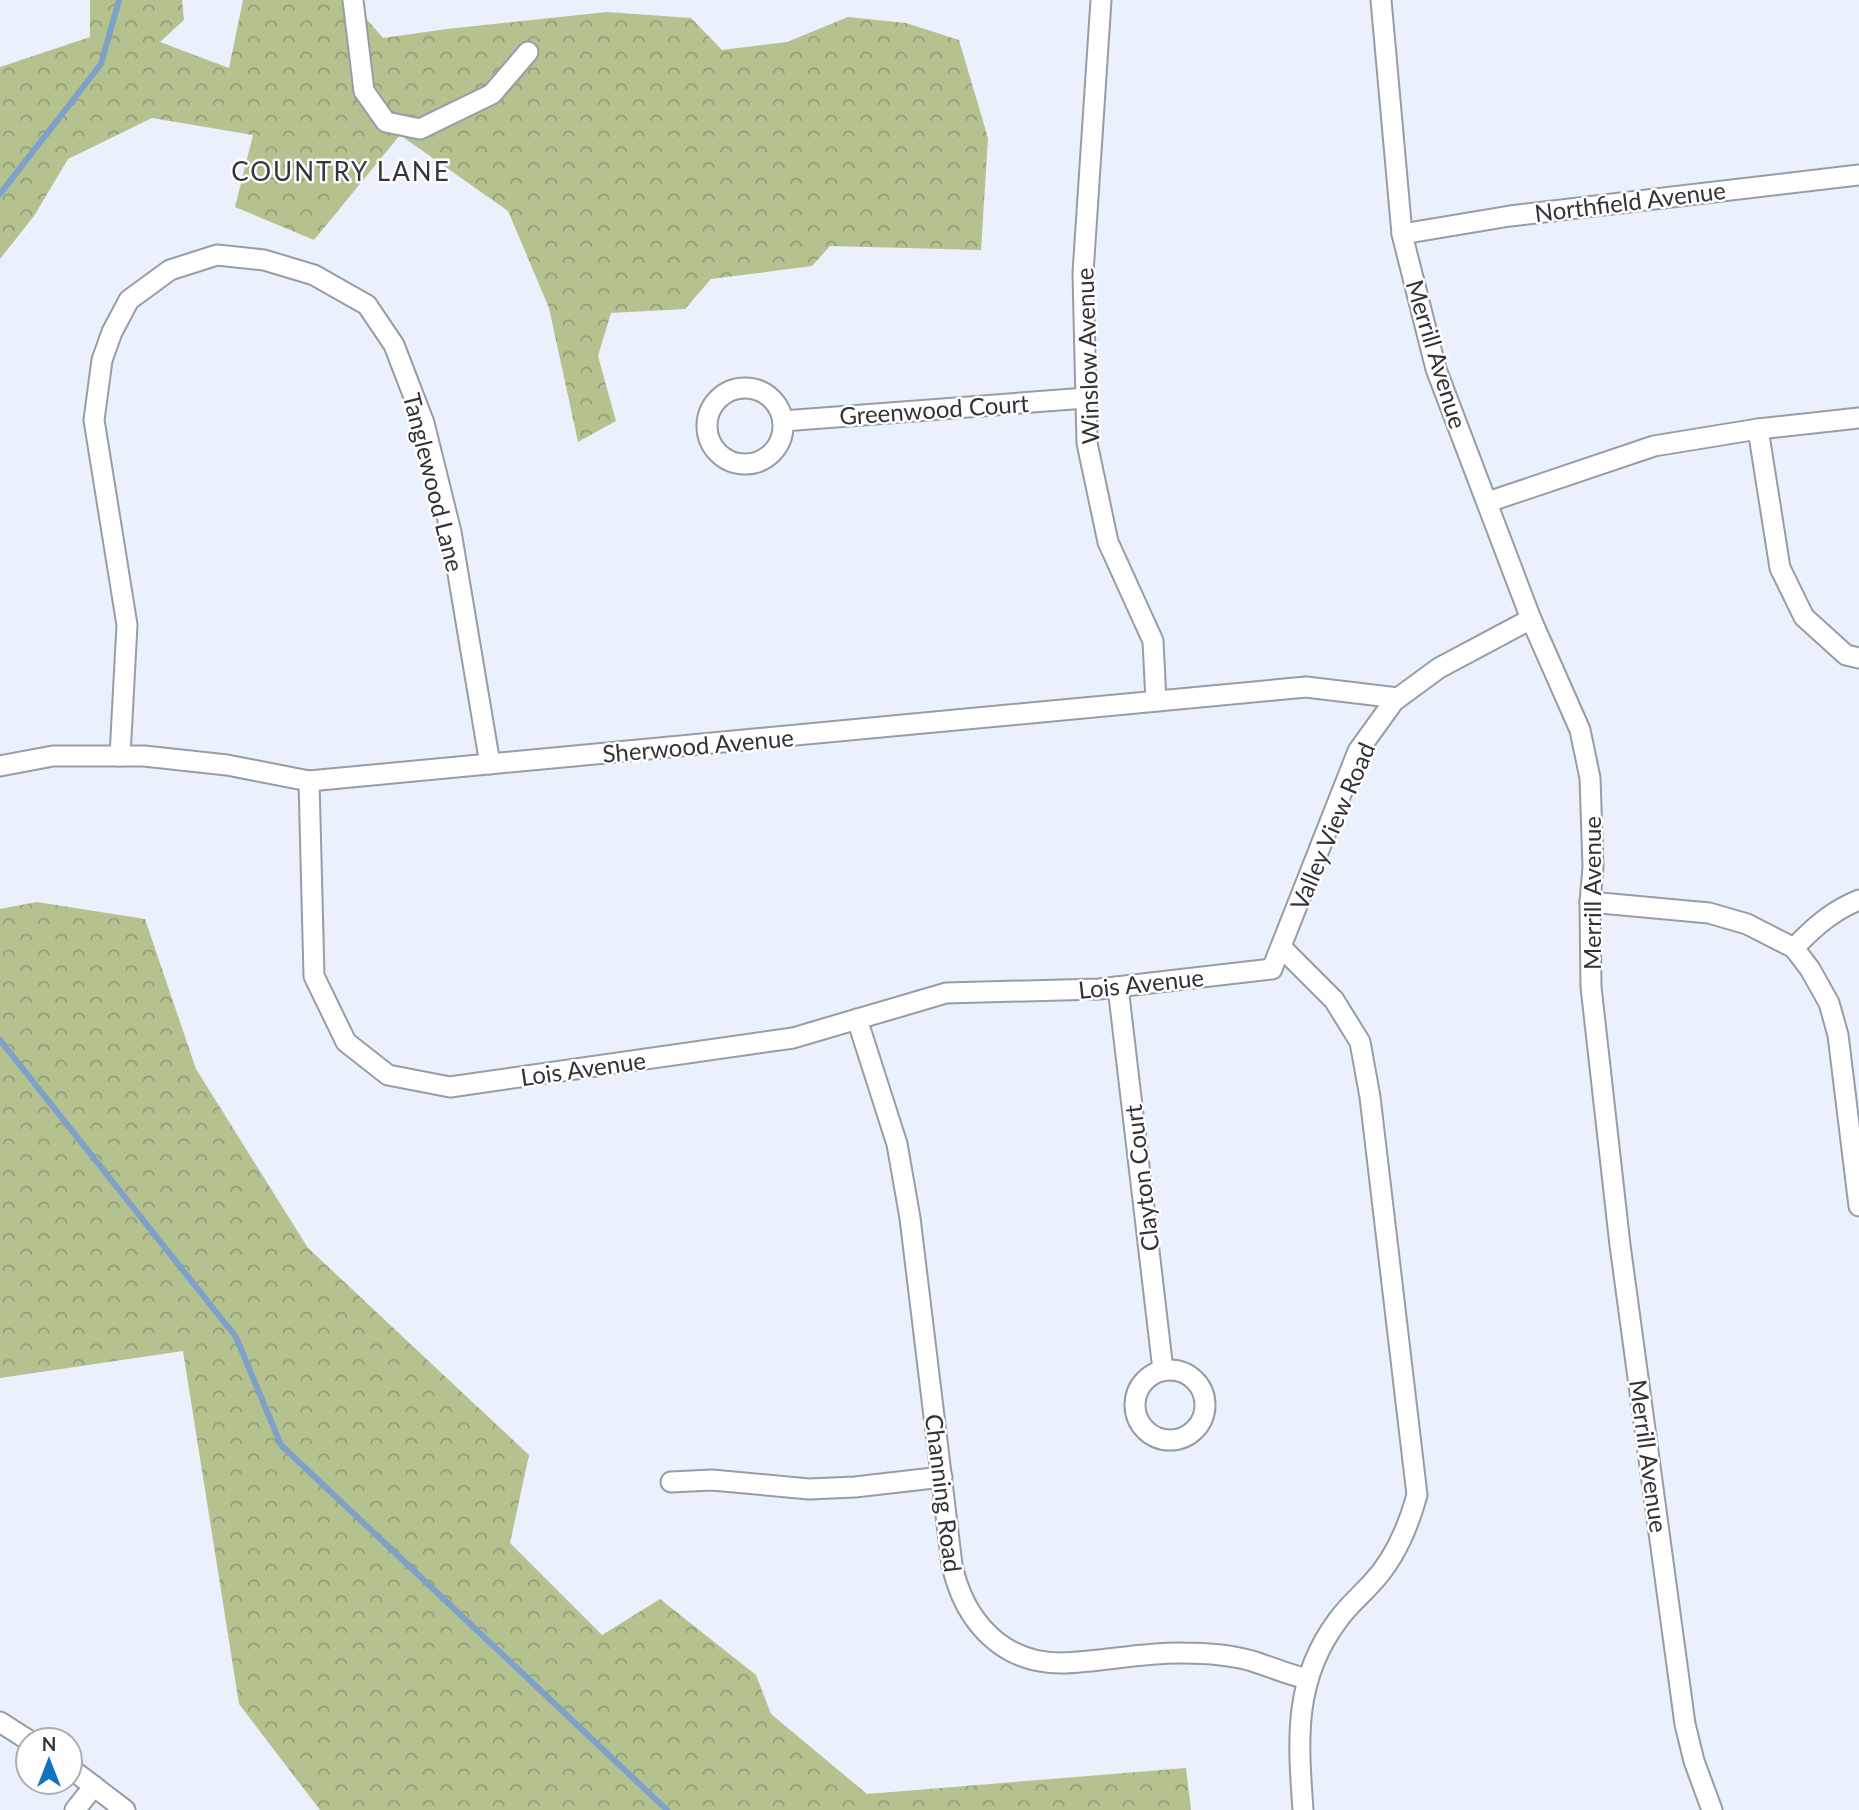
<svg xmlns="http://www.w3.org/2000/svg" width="1859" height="1810" font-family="Lato,sans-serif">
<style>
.forest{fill:url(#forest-crowns)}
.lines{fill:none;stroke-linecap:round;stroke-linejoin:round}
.stream{stroke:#7fa0c8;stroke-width:6}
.minor-casing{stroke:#969da7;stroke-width:23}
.minor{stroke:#fff;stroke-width:19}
.labels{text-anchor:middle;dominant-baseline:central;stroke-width:5;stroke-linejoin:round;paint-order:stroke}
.street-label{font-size:24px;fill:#303337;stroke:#fefefe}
.neighbourhood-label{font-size:26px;letter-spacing:2px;fill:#31363e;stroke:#fefefe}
</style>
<defs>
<pattern id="forest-crowns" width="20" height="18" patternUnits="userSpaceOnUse" patternTransform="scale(1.75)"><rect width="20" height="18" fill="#b4c290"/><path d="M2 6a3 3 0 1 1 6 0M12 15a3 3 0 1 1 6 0" fill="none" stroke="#939e76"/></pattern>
</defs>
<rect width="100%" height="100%" fill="#eaf1fc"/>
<!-- forest -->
<g class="forest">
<path d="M90 0H182L184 20 160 42 229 68 243 0H350L383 38 447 29 607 12 691 18 722 50 787 42 848 17 906 23 959 40 988 138 981 250 830 246 812 266 711 279 685 309 611 313 598 356 616 421 578 442 549 308 508 211 400 135 314 240 235 207 253 135 152 118 68 159 34 216 0 259V67L90 37Z"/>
<path d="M37 902 145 919 196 1069 308 1248 529 1455 510 1543 602 1635 660 1599 756 1675 771 1714 867 1794 1186 1768 1191 1810H320L239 1704 183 1351 0 1378V909Z"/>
</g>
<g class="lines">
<!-- stream -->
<g class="stream">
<path d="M0 194 101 64 119 0"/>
<path d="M0 1040 236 1337 281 1445 667 1810"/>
</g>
<defs>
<g id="minor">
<path d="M353 0 364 91 386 122 420 129 492 94 528 52"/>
<path d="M1101 0 1083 273 1087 443 1108 542 1153 641 1156 701"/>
<path d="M1381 0 1402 234 1436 369 1531 619 1580 730 1590 778 1593 867 1590 902 1591 987 1620 1245 1685 1724 1694 1761 1712 1810"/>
<path d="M1402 234 1510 216 1859 175"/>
<circle cx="745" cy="426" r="38"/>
<path d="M783 421 1086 398"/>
<path d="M1758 429 1780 568 1804 617 1846 655 1859 658"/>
<path d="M1488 502 1654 446 1758 429 1859 418"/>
<path d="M120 756 127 625 94 420 102 360 112 332 129 300 170 270 217 255 264 260 314 275 367 305 394 345 424 423 451 532 490 764"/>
<path d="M0 766 53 756H144L227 765 309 781 1306 687 1398 698"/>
<path d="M309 781 314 976 346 1042 388 1075 450 1087 793 1038 946 993 1099 989 1272 969 1358 751 1394 701 1439 668 1531 619"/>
<path d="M1590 902 1709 913 1747 924 1794 948 1810 969 1829 1003 1838 1035 1859 1206"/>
<path d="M1281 947 1334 1000 1360 1042 1370 1097 1417 1495C1408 1528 1395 1559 1371 1584 1360 1596 1348 1606 1338 1620 1293 1680 1298 1740 1303 1810"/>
<path d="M1794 948C1813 928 1833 910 1859 900"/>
<path d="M1118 987 1163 1370"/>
<path d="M857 1019 897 1144 910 1218 952 1565C964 1620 1001 1663 1061 1663 1102 1662 1143 1652 1183 1653 1206 1653 1231 1655 1252 1661 1271 1667 1289 1675 1308 1679"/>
<circle cx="1170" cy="1405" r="35"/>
<path d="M671 1482 712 1480 809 1489 855 1487 942 1477"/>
<path d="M0 1722 28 1740"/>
<path d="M70 1768 125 1810"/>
<path d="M75 1810 94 1786"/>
</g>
</defs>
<!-- minor casing -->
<use href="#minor" class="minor-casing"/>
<!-- minor -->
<use href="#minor" class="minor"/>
</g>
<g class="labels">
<!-- street labels -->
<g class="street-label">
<text transform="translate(1630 201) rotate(-7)">Northfield Avenue</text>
<text transform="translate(1437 354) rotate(73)">Merrill Avenue</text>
<text transform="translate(1087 356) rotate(-92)">Winslow Avenue</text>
<text transform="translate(934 409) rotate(-4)">Greenwood Court</text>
<text transform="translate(434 482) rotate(76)">Tanglewood Lane</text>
<text transform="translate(698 745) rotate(-5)">Sherwood Avenue</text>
<text transform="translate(1332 826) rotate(-67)">Valley View Road</text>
<text transform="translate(1591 893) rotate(-90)">Merrill Avenue</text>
<text transform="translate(1141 983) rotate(-6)">Lois Avenue</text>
<text transform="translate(583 1068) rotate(-8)">Lois Avenue</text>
<text transform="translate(1141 1178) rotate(-97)">Clayton Court</text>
<text transform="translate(1649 1456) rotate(82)">Merrill Avenue</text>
<text transform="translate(944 1493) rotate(83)">Channing Road</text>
</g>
<!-- neighbourhood labels -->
<g class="neighbourhood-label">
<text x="341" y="171">COUNTRY LANE</text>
</g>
</g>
<!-- north arrow -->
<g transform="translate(49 1761)"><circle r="33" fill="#fefefe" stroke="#acadae" stroke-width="2"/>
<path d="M0-5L12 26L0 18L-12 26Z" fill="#0f74c0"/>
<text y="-10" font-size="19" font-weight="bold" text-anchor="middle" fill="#303337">N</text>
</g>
</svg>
